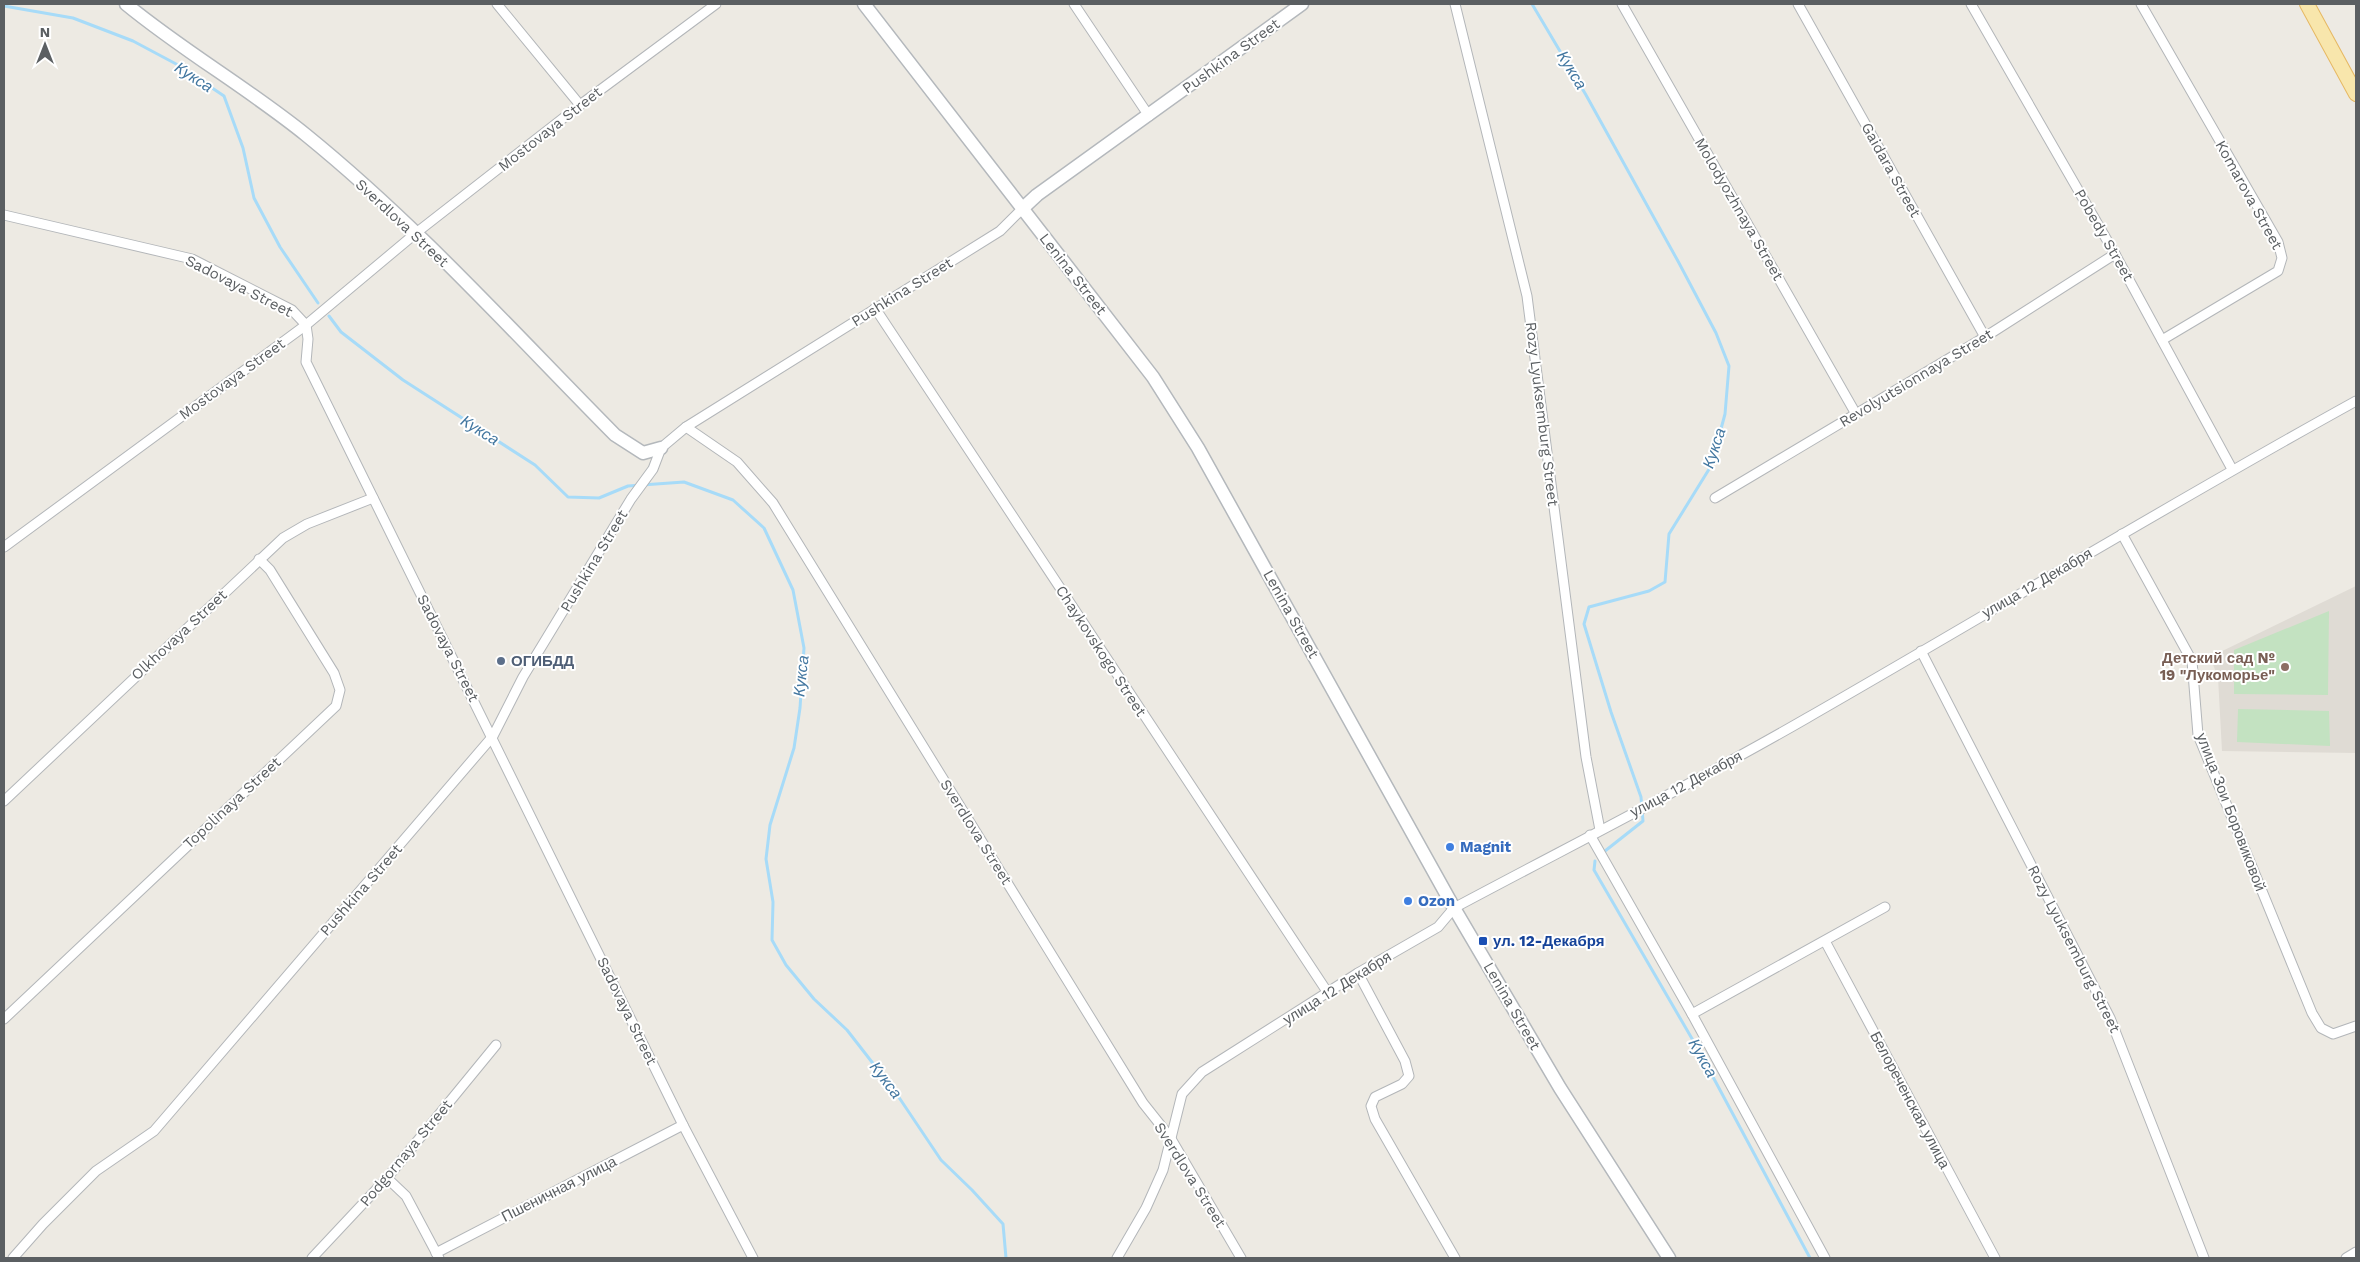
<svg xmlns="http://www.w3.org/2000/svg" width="2360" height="1262" font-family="'Work Sans',sans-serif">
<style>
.education{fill:#dfdbd4}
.green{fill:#c3e2c1}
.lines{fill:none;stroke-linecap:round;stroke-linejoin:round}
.stream{stroke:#a7dbf8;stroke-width:3}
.street-casing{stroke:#b3b6b9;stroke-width:11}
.secondary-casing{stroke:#b4b8bc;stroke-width:15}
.primary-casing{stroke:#e6b863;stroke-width:16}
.street{stroke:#fff;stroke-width:9}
.secondary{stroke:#fff;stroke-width:12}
.primary{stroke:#f8e6ac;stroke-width:14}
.service-dot{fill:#5c6f8a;stroke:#fff;stroke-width:2}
.education-dot{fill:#8d6e63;stroke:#fff;stroke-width:2}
.shop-dot{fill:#3f7fe0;stroke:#fff;stroke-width:2}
.transit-dot{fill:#1a4fb4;stroke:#fff;stroke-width:2}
.labels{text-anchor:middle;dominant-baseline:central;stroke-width:4;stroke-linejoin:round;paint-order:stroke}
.street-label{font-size:15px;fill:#5b5f62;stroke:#fff}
.education-label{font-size:15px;font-weight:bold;fill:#785e54;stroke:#fff;text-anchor:end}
.service-label{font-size:15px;font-weight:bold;fill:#4e5e75;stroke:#fff;text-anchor:start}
.shop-label{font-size:15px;font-weight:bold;fill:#366cbe;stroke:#fff;text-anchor:start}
.transit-label{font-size:15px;font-weight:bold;fill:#164399;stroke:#fff;text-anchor:start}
.water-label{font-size:16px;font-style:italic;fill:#4377a0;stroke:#fff}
</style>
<rect width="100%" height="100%" fill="#edeae3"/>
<!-- education -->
<path class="education" d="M2356 586V753L2222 751 2218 677 2210 657Z"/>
<!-- green -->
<g class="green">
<path d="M2329 611 2328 695 2234 694V650Z"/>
<path d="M2238 709 2329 711 2330 746 2237 742Z"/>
</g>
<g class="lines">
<!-- stream -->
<g class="stream">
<path d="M1532 4 1586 95 1679 263 1716 333 1729 366 1725 414 1711 466 1669 534 1665 582 1649 591 1589 607 1584 624 1611 712 1641 797 1643 821 1605 851"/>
<path d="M4 6 73 18 133 41 178 65 224 96 243 148 254 198 280 247 318 303"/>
<path d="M329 316 341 332 403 380 535 465 568 497 599 498 628 486 684 482 733 500 764 528 793 590 804 648 800 708 794 748 770 825 766 859 773 902 772 940 786 965 814 999 847 1030 896 1093 941 1160 972 1190 1003 1224 1006 1258"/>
<path d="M1595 861 1594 870 1698 1049 1810 1258"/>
</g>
<defs>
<g id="street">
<path d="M497 4 580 105"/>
<path d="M1074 4 1149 116"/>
<path d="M1455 4 1527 296 1586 757 1600 830"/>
<path d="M1622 4 1856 414"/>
<path d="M1798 4 1985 337"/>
<path d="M1971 4 2115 254 2232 469"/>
<path d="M2141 4 2278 242 2282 258 2278 271 2162 340"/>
<path d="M4 215 192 259 292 310 306 325 308 339 306 362 683 1125 753 1258"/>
<path d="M875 308 1328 993"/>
<path d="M686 427 737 462 773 503 1143 1103 1170 1137 1241 1258"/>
<path d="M1715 498 1985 337 2115 254"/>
<path d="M2122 534 2192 661 2198 735 2312 1013 2321 1028 2333 1034 2356 1026"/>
<path d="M4 547 306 325 416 233 580 105 716 4"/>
<path d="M1921 651 2110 1018 2204 1258"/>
<path d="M4 801 283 538 307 524 373 498"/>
<path d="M1590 835 1692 1014 1825 1258"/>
<path d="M1825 941 1995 1258"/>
<path d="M1358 973 1405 1061 1409 1076 1402 1084 1375 1097 1371 1106 1375 1119 1455 1258"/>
<path d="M1692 1014 1885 907"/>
<path d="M4 1019 336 706 340 690 334 673 270 570 259 559"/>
<path d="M387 1178 406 1196 439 1258"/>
<path d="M436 1253 683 1125"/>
<path d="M13 1258 43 1224 96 1171 154 1131 493 736 523 677 631 499 653 469 661 448 686 427 1000 231 1022 209"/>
<path d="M312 1258 387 1178 496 1045"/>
<path d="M1117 1258 1146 1208 1163 1170 1182 1094 1202 1072 1358 973 1438 927 1454 908C1572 845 1691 785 1807 718 1990 613 2171 503 2356 401"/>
<path d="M2346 1258 2356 1252"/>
</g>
<g id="secondary">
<path d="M126 4C183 51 248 88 306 135 417 225 514 333 615 435L643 453 661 448"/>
<path d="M864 4 1153 377 1198 448 1454 908 1560 1088 1669 1258"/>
<path d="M1022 209 1037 195 1302 4"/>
</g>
<path id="primary" d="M2307 4 2356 94"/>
</defs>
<!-- street casing -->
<use href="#street" class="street-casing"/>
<!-- secondary casing -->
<use href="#secondary" class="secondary-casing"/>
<!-- primary casing -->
<use href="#primary" class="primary-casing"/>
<!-- street -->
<use href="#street" class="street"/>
<!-- secondary -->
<use href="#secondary" class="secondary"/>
<!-- primary -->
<use href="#primary" class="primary"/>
</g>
<!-- markers -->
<circle class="service-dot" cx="501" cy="661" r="5"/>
<circle class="education-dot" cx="2285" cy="667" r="5"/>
<g class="shop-dot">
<circle cx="1450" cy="847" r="5"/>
<circle cx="1408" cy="901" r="5"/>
</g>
<rect class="transit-dot" x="1478" y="936" width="10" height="10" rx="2.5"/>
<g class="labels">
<!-- street labels -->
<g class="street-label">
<text transform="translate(1231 56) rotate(-36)">Pushkina Street</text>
<text transform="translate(550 129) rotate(-38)">Mostovaya Street</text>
<text transform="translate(1891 170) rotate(61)">Gaidara Street</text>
<text transform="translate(2249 195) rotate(61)">Komarova Street</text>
<text transform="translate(1739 209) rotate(60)">Molodyozhnaya Street</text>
<text transform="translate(402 223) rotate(43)">Sverdlova Street</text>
<text transform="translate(2104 235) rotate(60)">Pobedy Street</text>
<text transform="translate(1073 274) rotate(52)">Lenina Street</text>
<text transform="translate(239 286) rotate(27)">Sadovaya Street</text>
<text transform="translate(902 292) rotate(-32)">Pushkina Street</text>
<text transform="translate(1916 378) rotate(-31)">Revolyutsionnaya Street</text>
<text transform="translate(232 379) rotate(-36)">Mostovaya Street</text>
<text transform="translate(1542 414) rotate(83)">Rozy Lyuksemburg Street</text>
<text transform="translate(594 561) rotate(-59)">Pushkina Street</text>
<text transform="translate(2037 583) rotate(-30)">улица 12 Декабря</text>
<text transform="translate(1291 614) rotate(61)">Lenina Street</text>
<text transform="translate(179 635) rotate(-43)">Olkhovaya Street</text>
<text transform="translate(448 648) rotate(63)">Sadovaya Street</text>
<text transform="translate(1101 651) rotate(57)">Chaykovskogo Street</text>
<text transform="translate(1686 784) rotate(-28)">улица 12 Декабря</text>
<text transform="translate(232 803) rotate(-43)">Topolinaya Street</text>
<text transform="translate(2231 812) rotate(69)">улица Зои Боровиковой</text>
<text transform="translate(976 832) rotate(58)">Sverdlova Street</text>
<text transform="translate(361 890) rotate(-49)">Pushkina Street</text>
<text transform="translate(2074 949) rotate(63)">Rozy Lyuksemburg Street</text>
<text transform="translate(1337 988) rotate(-32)">улица 12 Декабря</text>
<text transform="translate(1512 1006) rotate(60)">Lenina Street</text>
<text transform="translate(627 1011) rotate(64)">Sadovaya Street</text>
<text transform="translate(1910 1100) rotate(62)">Белореченская улица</text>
<text transform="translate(406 1153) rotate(-50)">Podgornaya Street</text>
<text transform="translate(1190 1175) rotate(58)">Sverdlova Street</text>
<text transform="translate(559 1189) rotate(-27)">Пшеничная улица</text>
</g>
<!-- education labels -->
<g class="education-label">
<text x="2275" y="658">Детский сад №<tspan x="2275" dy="17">19 "Лукоморье"</tspan></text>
</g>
<!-- service labels -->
<g class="service-label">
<text x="511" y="661">ОГИБДД</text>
</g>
<!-- shop labels -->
<g class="shop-label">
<text x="1460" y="847">Magnit</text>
<text x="1418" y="901">Ozon</text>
</g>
<!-- transit labels -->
<g class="transit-label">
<text x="1493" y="941">ул. 12-Декабря</text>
</g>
<!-- water labels -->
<g class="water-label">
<text transform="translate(1572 70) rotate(59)">Кукса</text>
<text transform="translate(194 77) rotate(33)">Кукса</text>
<text transform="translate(480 430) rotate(32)">Кукса</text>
<text transform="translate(1714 448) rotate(-72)">Кукса</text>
<text transform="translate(801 676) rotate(-84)">Кукса</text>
<text transform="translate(1703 1058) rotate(61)">Кукса</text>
<text transform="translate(886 1080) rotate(53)">Кукса</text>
</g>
</g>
<!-- border -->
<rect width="2360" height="1262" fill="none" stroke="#5b5f62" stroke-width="10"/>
<!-- north arrow -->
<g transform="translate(45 45)" stroke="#ffffff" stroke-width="4" paint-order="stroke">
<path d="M0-4L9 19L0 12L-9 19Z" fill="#5b5f62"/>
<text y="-8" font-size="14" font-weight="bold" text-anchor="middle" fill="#5b5f62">N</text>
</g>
</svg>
